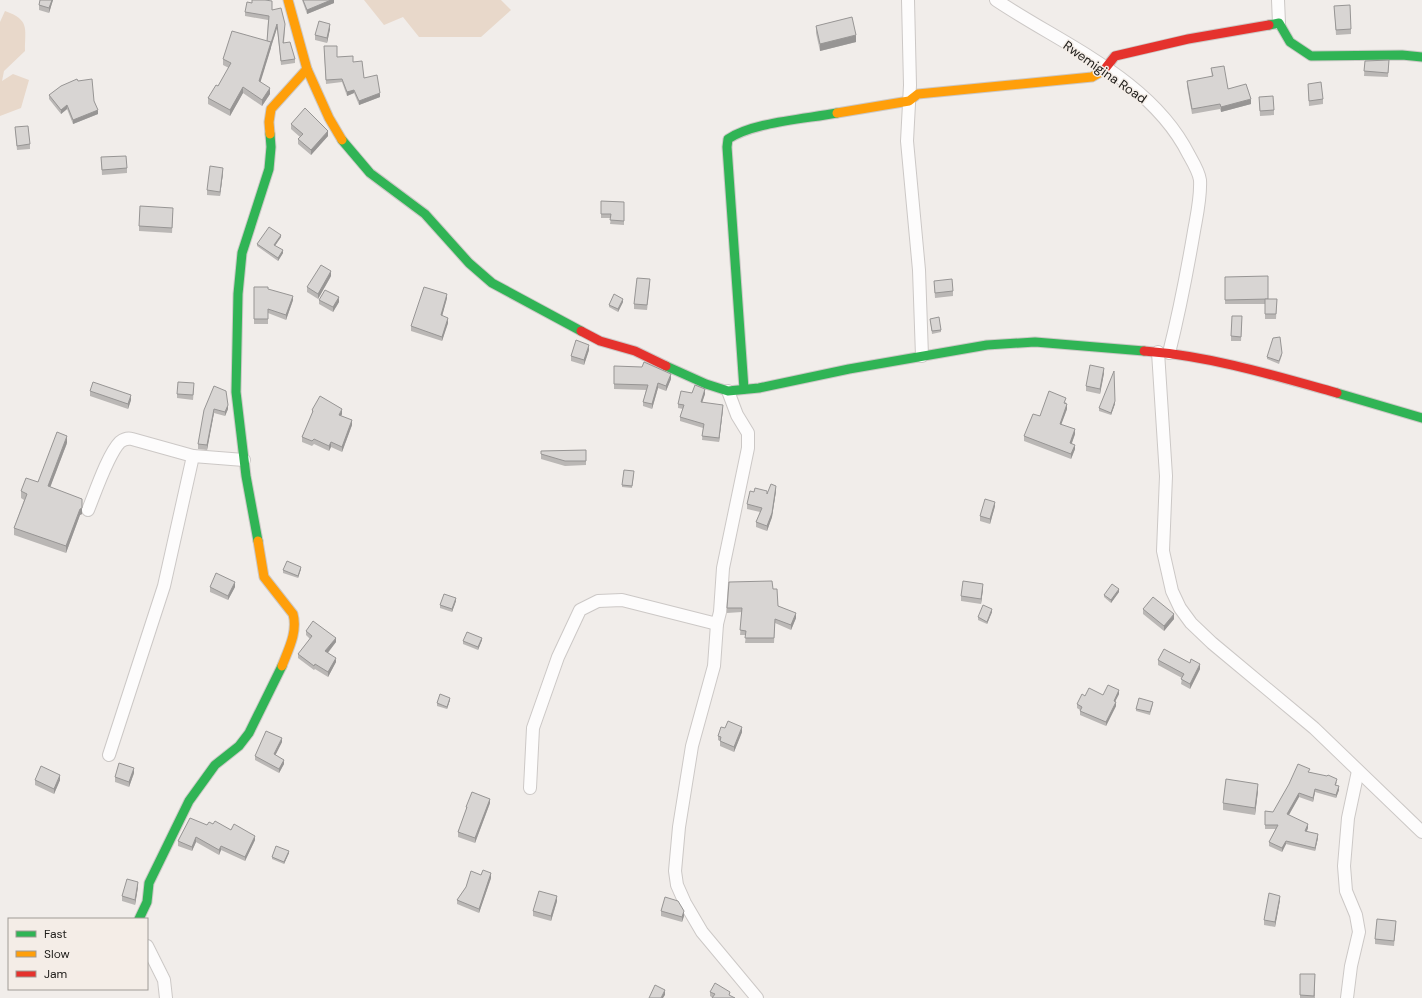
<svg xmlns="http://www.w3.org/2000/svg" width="1422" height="998" font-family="'DM Sans',sans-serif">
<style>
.green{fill:#e8d8ca}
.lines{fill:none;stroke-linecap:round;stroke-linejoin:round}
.street-casing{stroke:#ccc8c6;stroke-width:14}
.fast-casing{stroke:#ccc8c6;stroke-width:11}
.slow-casing{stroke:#ccc8c6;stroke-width:11}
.jam-casing{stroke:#ccc8c6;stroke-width:11}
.street{stroke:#fdfcfc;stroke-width:12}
.fast{stroke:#30b455;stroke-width:9}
.slow{stroke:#ff9f0a;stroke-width:9}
.jam{stroke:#e5322d;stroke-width:9}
.wall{fill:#bab7b5}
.shaded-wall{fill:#979594}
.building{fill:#d8d5d3;stroke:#979594}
.labels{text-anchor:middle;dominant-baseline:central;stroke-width:3;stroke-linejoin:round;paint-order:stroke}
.street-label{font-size:13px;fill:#22201d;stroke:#f4ede7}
</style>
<rect width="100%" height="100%" fill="#f1edea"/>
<!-- green -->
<g class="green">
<path d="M364 0H501L511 10 481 37H419L403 17 384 25Z"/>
<path d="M5 11C30 20 25 28 25 51L4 71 2 81 13 74 29 80 21 108 0 116V22Z"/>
</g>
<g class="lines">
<defs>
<g id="street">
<path d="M908 0 910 85 907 141 919 270 922 356"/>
<path d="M996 0C1063 45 1151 79 1189 155 1193 162 1199 172 1200 180 1201 197 1197 214 1194 231 1187 272 1179 313 1169 353"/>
<path d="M1278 0 1279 23"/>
<path d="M1158 352 1166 476 1163 551 1172 591 1180 608 1191 623 1212 643 1314 728 1422 832"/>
<path d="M88 510C95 493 108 454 120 442 124 439 128 438 132 439L193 456"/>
<path d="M717 624 714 666 692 746 679 827 675 871 677 885 685 903 702 932 757 998"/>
<path d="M109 755 164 586 193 456 244 460"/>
<path d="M530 788 533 728 558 657 580 610 598 601 622 600 717 624 720 612 723 568 748 448V433L737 415 728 391"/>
<path d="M147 946 164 980 166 998"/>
<path d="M1347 998 1351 966 1359 932 1356 915 1346 891 1344 866 1348 818 1358 771"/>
</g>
<g id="fast">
<path d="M1269 25 1279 23 1290 42 1311 56 1402 55 1422 57"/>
<path d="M342 140 370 173 425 214 469 263 492 283 581 331"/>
<path d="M666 366 706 384 728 391 759 388 849 369 987 345 1035 342 1144 351"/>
<path d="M744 389 727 147 728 139C754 122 805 119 837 113"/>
<path d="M1337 393 1422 418"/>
<path d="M258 541 246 476 236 392 238 294 242 253 269 169 271 147 270 134"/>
<path d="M139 919 147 902 149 883 189 801 215 765 239 746 249 733 282 666"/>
</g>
<g id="slow">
<path d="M288 0 307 69 329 118 342 140"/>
<path d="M837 113 909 101 918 94 1092 77 1104 70"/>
<path d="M270 134 269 122 271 109 307 69"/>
<path d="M258 541 264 577 293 614C298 632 288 650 282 666"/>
</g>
<g id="jam">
<path d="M1104 70 1115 56 1188 39 1269 25"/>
<path d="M581 331 600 341 635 351 666 366"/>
<path d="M1144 351C1210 356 1273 375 1337 393"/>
</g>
</defs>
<!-- street casing -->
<use href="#street" class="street-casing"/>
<!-- fast casing -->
<use href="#fast" class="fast-casing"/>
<!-- slow casing -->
<use href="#slow" class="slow-casing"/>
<!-- jam casing -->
<use href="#jam" class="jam-casing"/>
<!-- street -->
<use href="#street" class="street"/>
<!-- fast -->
<use href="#fast" class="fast"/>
<!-- slow -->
<use href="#slow" class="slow"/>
<!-- jam -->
<use href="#jam" class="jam"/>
</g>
<!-- wall -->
<g class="wall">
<path d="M40 0H53L49 13 39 10V5Z"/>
<path d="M302 0H334V3L307 14Z"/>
<path d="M272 6V10L285 28 284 43 295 59V63L281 65 277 28 260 82 270 94 262 106 243 93 230 116 208 104V98L218 86 229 68 223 65V59L267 41 268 20 245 16V12Z"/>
<path d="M1334 6 1351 29V34L1336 35Z"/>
<path d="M816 26 856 42 820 51 816 33Z"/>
<path d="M330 29 327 43 315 40V35Z"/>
<path d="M324 50 337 57 353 62 364 78 380 97 359 105 354 93 347 96 342 82 326 84Z"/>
<path d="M1389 60 1388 77 1364 76 1365 61Z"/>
<path d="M1211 68 1228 89 1251 104 1221 112 1220 109 1192 114 1187 86V81L1212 77Z"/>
<path d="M78 81 94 101 98 114 73 124 67 109 61 114 49 99V95Z"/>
<path d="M1308 84 1323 99V104L1309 106Z"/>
<path d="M1259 97 1274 110V115L1260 116Z"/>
<path d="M291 124 328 136 311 155 298 144V139L300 137 291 129Z"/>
<path d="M15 127 30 144V149L17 150Z"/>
<path d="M101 157 127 168V173L102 175Z"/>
<path d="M223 173 220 196 207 195V190Z"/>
<path d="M601 201 624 202V225L610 224 611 218H601Z"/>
<path d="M173 213 172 233 139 231V226Z"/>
<path d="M281 237 275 246 283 253 278 261 257 246V244Z"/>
<path d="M331 276 318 299 307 292V287Z"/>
<path d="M1225 277 1268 299H1277L1276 319H1265V304H1225Z"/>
<path d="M934 281 953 291V296L935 298Z"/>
<path d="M650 284 647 310 634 309V304Z"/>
<path d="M254 287 293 300 286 320 268 313V324H254Z"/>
<path d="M447 298 442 316 448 323 442 341 411 331V326Z"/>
<path d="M319 300 339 302 333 312 319 304Z"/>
<path d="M623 302 618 312 609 307V305Z"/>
<path d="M930 319 941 330V332L932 334Z"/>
<path d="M1242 321 1241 341H1231V336Z"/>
<path d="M589 350 584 365 571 361V356Z"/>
<path d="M1282 355 1279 364 1267 359V357Z"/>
<path d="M614 366 671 379 666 391 658 388 652 409 643 406V402L646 390 614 389Z"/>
<path d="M1104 373 1100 394 1086 391V386Z"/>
<path d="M214 386 228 409 225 416 214 413 207 450 198 449V444Z"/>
<path d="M194 388 193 400 177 398V394Z"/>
<path d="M90 391 131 400 128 409 90 396Z"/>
<path d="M692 393 705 394 702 402 723 409 719 442 702 440 703 428 680 421V417L683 409 678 408V404Z"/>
<path d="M1066 402 1067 409 1061 424 1075 434 1072 443 1075 449 1071 459 1024 441V436L1040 416Z"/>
<path d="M1115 404 1111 415 1099 411V408Z"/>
<path d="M312 410 342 414 341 416 352 425 342 452 331 447 329 451 314 444 312 446 302 442V437L312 414Z"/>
<path d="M67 443 50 487 82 514 80 515 66 553 14 535V528L24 500 21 498V491L38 482Z"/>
<path d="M586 450V465L565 466 541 459V451Z"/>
<path d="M634 474 632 488 622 487V485Z"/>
<path d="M776 491 772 517 767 531 756 527V522L760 512 747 509V504L767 494Z"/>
<path d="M995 506 990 524 980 521V516Z"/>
<path d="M301 569 298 578 283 573V570Z"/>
<path d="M210 587H235L228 600 210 592Z"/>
<path d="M773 589 778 606 796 618 791 630 775 623 774 643H745L746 635H740L742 612 727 613V608Z"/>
<path d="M983 589 981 604 961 601V596Z"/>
<path d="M1119 592 1111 603 1104 597V595Z"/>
<path d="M456 601 452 612 440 608V605Z"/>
<path d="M1143 609 1174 619 1164 631 1143 614Z"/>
<path d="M992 612 987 624 978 620V617Z"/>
<path d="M306 631 336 642 328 653 336 662 328 677 315 669 314 670 298 658V654L310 639 306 635Z"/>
<path d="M482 640 478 650 463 644V641Z"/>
<path d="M1158 660 1200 669 1190 689 1181 684 1182 678 1158 665Z"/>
<path d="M1119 694 1115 701 1116 706 1106 726 1080 715V710L1077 708V704L1085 696Z"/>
<path d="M450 700 447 709 437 706V703Z"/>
<path d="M1153 704 1150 715 1136 711V709Z"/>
<path d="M742 732 734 752 720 746V741L718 740V736Z"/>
<path d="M282 742 275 755 284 764 279 773 255 760V756Z"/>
<path d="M1310 772 1337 782 1336 785 1339 790 1336 798 1315 792 1313 802 1299 797 1289 815 1308 828 1307 831 1318 838 1315 851 1286 844 1282 852 1269 846V842L1276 829H1265V811L1273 812Z"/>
<path d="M134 773 129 787 115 782V777Z"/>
<path d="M35 780H60L54 794 35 785Z"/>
<path d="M1258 791 1255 815 1223 810V803Z"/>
<path d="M490 803 475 843 458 837V832L466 811V807Z"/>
<path d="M213 824 231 830 255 840 245 861 221 850 219 855 196 842 192 851 178 846V841L207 825Z"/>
<path d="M289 853 284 864 272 859V857Z"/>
<path d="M491 878 479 913 457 904V900L466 887Z"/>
<path d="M138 887 135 905 122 901V896Z"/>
<path d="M1280 900 1275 927 1264 925V920Z"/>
<path d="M557 901 551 921 533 916V911Z"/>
<path d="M661 911 684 916 682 922 661 916Z"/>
<path d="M1396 926 1394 946 1375 944V939Z"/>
<rect x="1300" y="974" width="15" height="24"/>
<path d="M710 992 730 995 713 998 710 996Z"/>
</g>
<!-- shaded-wall -->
<g class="shaded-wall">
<path d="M52 0H53L49 13V8Z"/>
<path d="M331 0H334V3L307 14V10Z"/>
<path d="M277 24V28L271 47V43Z"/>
<path d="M330 24V29L327 43V38Z"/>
<path d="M856 35V42L820 51V44Z"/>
<path d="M271 42V48L259 87V81Z"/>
<path d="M243 87V93L230 116V110Z"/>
<path d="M270 88V94L262 106V100Z"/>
<path d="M354 90V93L347 96V92Z"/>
<path d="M380 93V97L359 105V101Z"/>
<path d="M1251 99V104L1221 112V107Z"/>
<path d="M67 105V109L61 114V110Z"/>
<path d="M98 110V114L73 124V120Z"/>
<path d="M328 131V136L311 155V150Z"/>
<path d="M223 168V173L220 196V192Z"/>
<path d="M281 235V237L274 247V245Z"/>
<path d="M283 250V253L278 261V258Z"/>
<path d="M331 271V276L318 299V294Z"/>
<path d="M447 294V298L441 320V315Z"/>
<path d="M293 296V300L286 320V315Z"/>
<path d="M339 297V302L333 312V307Z"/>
<path d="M623 299V302L618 312V309Z"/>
<path d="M448 318V323L442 341V337Z"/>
<path d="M589 345V350L584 365V360Z"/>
<path d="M1104 368V373L1100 394V389Z"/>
<path d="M671 374V379L666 391V386Z"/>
<path d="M658 383V388L652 409V404Z"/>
<path d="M705 389V394L701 406V402Z"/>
<path d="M131 395V400L128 409V404Z"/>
<path d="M1115 401V404L1111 415V413Z"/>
<path d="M1067 404V409L1060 428V424Z"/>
<path d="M228 405V409L225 416V412Z"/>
<path d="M723 405V409L719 442V438Z"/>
<path d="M214 409V413L207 450V445Z"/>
<path d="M342 409V414L339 420V415Z"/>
<path d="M352 420V425L342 452V447Z"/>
<path d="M1075 429V434L1070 448V443Z"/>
<path d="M67 436V443L48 493V486Z"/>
<path d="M331 442V447L329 451V446Z"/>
<path d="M1075 445V449L1071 459V454Z"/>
<path d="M776 486V491L772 517 767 531V526Z"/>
<path d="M995 502V506L990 524V519Z"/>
<path d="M82 508V514L80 515 66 553V546L80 509Z"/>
<path d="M301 567V569L298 578V576Z"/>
<path d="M235 582V587L228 600V596Z"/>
<path d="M983 584V589L981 604V599Z"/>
<path d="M1119 589V592L1111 603V600Z"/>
<path d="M456 598V601L452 612V609Z"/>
<path d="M992 609V612L987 624V622Z"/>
<path d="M796 613V618L791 630V625Z"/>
<path d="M1174 614V619L1164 631V626Z"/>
<path d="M336 638V642L325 656V651Z"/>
<path d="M482 638V640L478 650V647Z"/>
<path d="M336 658V662L328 677V672Z"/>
<path d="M1200 664V669L1190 689V684Z"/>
<path d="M1119 690V694L1114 704V701Z"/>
<path d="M450 698V700L447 709V707Z"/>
<path d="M1116 702V706L1106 726V722Z"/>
<path d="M742 727V732L734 752V747Z"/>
<path d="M282 738V742L274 758V754Z"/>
<path d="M284 760V764L279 773V769Z"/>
<path d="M134 768V773L129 787V782Z"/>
<path d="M60 775V780L54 794V789Z"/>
<path d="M1258 784V791L1255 815V808Z"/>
<path d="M1339 786V790L1336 798V795Z"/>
<path d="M1315 789V792L1313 802V798Z"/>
<path d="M1299 793V797L1287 818V814Z"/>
<path d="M490 799V803L475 843V838Z"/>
<path d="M1308 824V828L1305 835V831Z"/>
<path d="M1318 834V838L1315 851V848Z"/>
<path d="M255 836V840L245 861V857Z"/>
<path d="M196 837V842L192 851V847Z"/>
<path d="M1286 841V844L1282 852V848Z"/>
<path d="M221 846V850L219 855V850Z"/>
<path d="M289 851V853L284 864V862Z"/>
<path d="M491 873V878L479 913V909Z"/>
<path d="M138 882V887L135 905V900Z"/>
<path d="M557 896V901L551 921V916Z"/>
<path d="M1280 896V900L1275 927V922Z"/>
<path d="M684 911V916L682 922V917Z"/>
<path d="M665 990V995L663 998H661Z"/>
</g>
<!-- building -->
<g class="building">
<path d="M40 0H52L49 8 39 5Z"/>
<path d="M252 0H265L272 1V10L281 8 285 24 283 43 290 42 295 59 281 61 277 24 271 43 267 41 269 16 245 12 247 2 252 3Z"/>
<path d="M303 0H331L307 10Z"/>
<path d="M1350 5 1351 29 1336 30 1334 6Z"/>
<path d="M852 17 856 35 820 44 816 26Z"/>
<path d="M319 21 330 24 327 38 315 35Z"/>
<path d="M232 31 271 42 259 81 270 88 262 100 243 87 230 110 208 98 216 85 218 86 231 63 223 59Z"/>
<path d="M324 46H337V57L353 56V62L362 61 364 78 377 75 380 93 359 101 354 90 347 92 342 79 326 80Z"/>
<path d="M1389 60 1388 73 1364 71 1365 61Z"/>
<path d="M1224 66 1228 89 1246 84 1251 99 1221 107 1220 104 1192 109 1187 81 1213 76 1211 68Z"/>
<path d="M77 79 78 81 92 79 94 101 98 110 73 120 67 105 61 110 49 95 61 86Z"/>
<path d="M1321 82 1323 99 1309 101 1308 84Z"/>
<path d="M1273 96 1274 110 1260 111 1259 97Z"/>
<path d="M305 108 328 131 311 150 298 139 303 134 291 124Z"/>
<path d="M28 126 30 144 17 146 15 127Z"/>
<path d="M126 156 127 168 102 170 101 157Z"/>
<path d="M210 166 223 168 220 192 207 190Z"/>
<path d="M601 201 624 202V221L610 220 611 214H601Z"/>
<path d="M140 206 173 208 172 228 139 226Z"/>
<path d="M269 227 281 235 274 245 283 250 278 258 257 244Z"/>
<path d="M321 265 331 271 318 294 307 287Z"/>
<path d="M1268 276V299L1225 300V277Z"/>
<path d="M637 278 650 279 647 305 634 304Z"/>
<path d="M952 279 953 291 935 293 934 281Z"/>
<path d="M254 287H268V289L293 296 286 315 268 309V319H254Z"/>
<path d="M424 287 447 294 441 315 448 318 442 337 411 326Z"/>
<path d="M325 290 339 297 333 307 319 300Z"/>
<path d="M614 294 623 299 618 309 609 305Z"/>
<path d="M1265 299H1277L1276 314H1265Z"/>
<path d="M1232 316H1242L1241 337 1231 336Z"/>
<path d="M939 317 941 330 932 331 930 319Z"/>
<path d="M1280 337 1282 353 1279 361 1267 357 1273 338Z"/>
<path d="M576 340 589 345 584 360 571 356Z"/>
<path d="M644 362 671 374 666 386 658 383 652 404 643 402 648 385 614 384V366L642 367Z"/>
<path d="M1090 365 1104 368 1100 389 1086 386Z"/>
<path d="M1114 371 1115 401 1111 413 1099 408Z"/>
<path d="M93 382 131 395 128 404 90 391Z"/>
<path d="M178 382 194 383 193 395 177 394Z"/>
<path d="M695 385 705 389 701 402 723 405 719 438 702 436 704 424 680 417 684 405 678 404 681 391 692 393Z"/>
<path d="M214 386 226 391 228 405 225 412 214 409 207 445 198 444 204 410Z"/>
<path d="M1049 391 1066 398 1064 403 1067 404 1060 424 1075 429 1070 443 1075 445 1071 454 1024 436 1033 414 1040 416Z"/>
<path d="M320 396 342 409 339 415 352 420 342 447 331 442 329 446 314 439 312 441 302 437 313 411 312 410Z"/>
<path d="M57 432 67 436 48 486 82 499V508L80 509 66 546 14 528 27 494 21 491 26 478 38 482Z"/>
<path d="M586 450V461H565L541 454V451Z"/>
<path d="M624 470 634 471 632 486 622 485Z"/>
<path d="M771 484 776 486 772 513 767 526 756 522 762 508 747 504 750 491 754 492 755 488 767 491V494Z"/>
<path d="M985 499 995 502 990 519 980 516Z"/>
<path d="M287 561 301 567 298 576 283 570Z"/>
<path d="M216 573 235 582 228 596 210 587Z"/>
<path d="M772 581 773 589H777L778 606 796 613 791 625 775 619 774 638H745L746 631 740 630 742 608H727L729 582Z"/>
<path d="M963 581 983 584 981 599 961 596Z"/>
<path d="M1112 584 1119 589 1111 600 1104 595Z"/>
<path d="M444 594 456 598 452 609 440 605Z"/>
<path d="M1153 597 1174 614 1164 626 1143 609Z"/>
<path d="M983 605 992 609 987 622 978 617Z"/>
<path d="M313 621 336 638 325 651 336 658 328 672 315 664 314 666 298 654 312 636 306 631Z"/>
<path d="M467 632 482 638 478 647 463 641Z"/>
<path d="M1164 649 1190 663 1191 659 1200 664 1190 684 1181 679 1184 674 1158 660Z"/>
<path d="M1108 685 1119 690 1114 701 1116 702 1106 722 1080 711 1082 707 1077 704 1082 694 1085 696 1089 688 1103 695Z"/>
<path d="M440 694 450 698 447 707 437 703Z"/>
<path d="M1139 698 1153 702 1150 712 1136 709Z"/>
<path d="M728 721 742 727 734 747 720 741 721 737 718 736 721 727 725 728Z"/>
<path d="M266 731 282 738 274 754 284 760 279 769 255 756Z"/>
<path d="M119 763 134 768 129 782 115 777Z"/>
<path d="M1298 764 1310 769 1308 772 1327 776 1328 775 1337 779 1335 785 1339 786 1336 795 1315 789 1313 798 1299 793 1287 814 1308 824 1305 831 1318 834 1315 848 1286 841 1282 848 1269 842 1278 825H1265V811L1273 812 1289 784Z"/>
<path d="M41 766 60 775 54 789 35 780Z"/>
<path d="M1226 779 1258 784 1255 808 1223 803Z"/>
<path d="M472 792 490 799 475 838 458 832 467 807H466Z"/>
<path d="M190 818 207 825 209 822 213 824 215 821 231 830 234 824 255 836 245 857 221 846 219 850 196 837 192 847 178 841Z"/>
<path d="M276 846 289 851 284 862 272 857Z"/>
<path d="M483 870 491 873 479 909 457 900 466 887 471 871 481 875Z"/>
<path d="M127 879 138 882 135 900 122 896Z"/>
<path d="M539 891 557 896 551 916 533 911Z"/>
<path d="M1269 893 1280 896 1275 922 1264 920Z"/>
<path d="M665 897 678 901 684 911 682 917 661 911Z"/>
<path d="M1377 919 1396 921 1394 941 1375 939Z"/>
<path d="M1300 974H1315L1314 996 1300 995Z"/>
<path d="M715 983 730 992 729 995 735 998H712L715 994 710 992Z"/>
<path d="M655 985 665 990 661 998H649Z"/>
</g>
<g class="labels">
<!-- street labels -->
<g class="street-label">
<text transform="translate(1105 72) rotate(35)">Rwemigina Road</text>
</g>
</g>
<!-- legend -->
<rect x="8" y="918" width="140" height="72" fill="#f4ede7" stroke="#a09b96"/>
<rect x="16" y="931" width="20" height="6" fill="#30b455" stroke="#a09b96"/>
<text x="44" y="938" font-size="12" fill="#22201d">Fast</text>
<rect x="16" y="951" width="20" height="6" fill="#ff9f0a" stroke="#a09b96"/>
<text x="44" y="958" font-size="12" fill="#22201d">Slow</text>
<rect x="16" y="971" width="20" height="6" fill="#e5322d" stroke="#a09b96"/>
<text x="44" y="978" font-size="12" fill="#22201d">Jam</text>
</svg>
